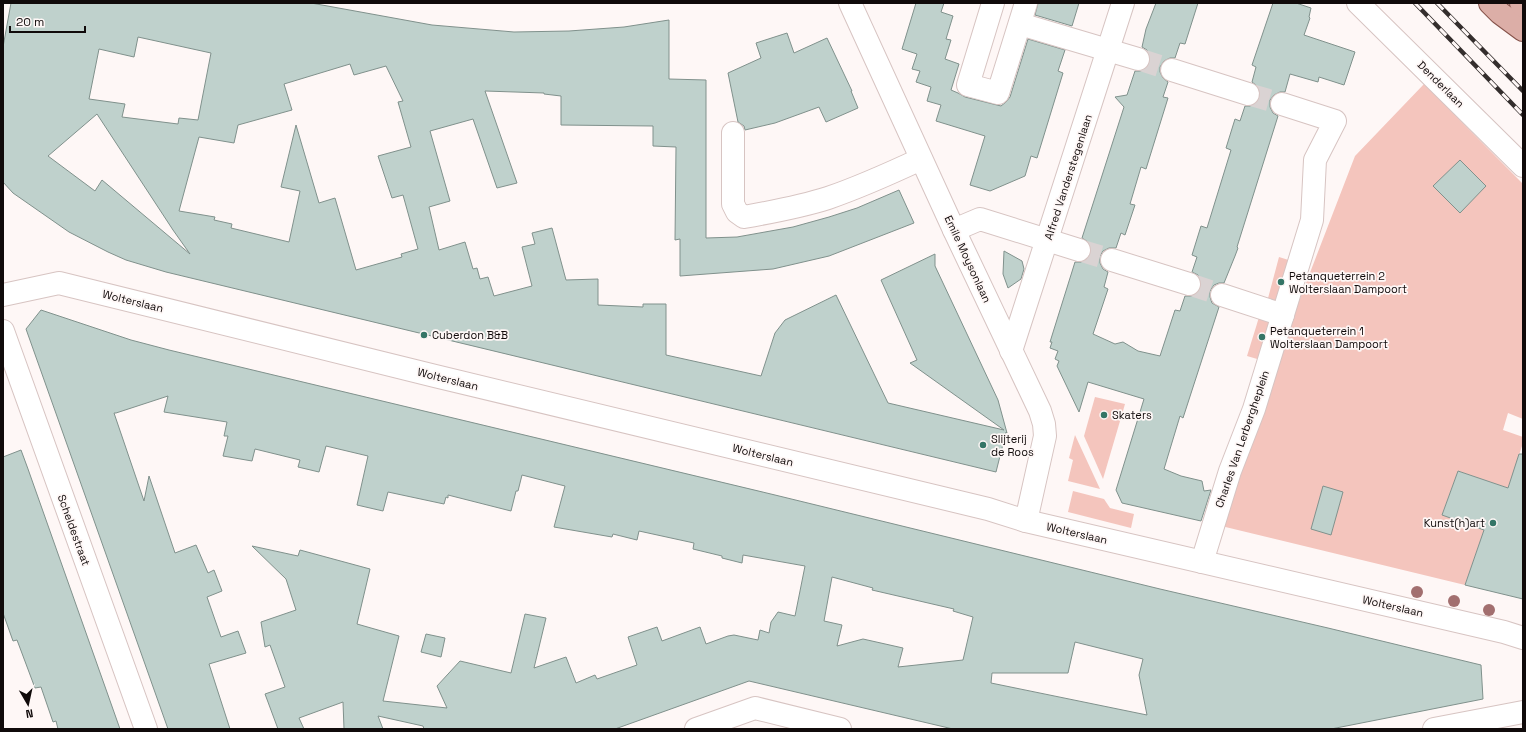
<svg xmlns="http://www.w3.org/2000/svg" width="1526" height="732" font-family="'Space Grotesk',sans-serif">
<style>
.green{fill:#f4c5bd}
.building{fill:#bfd1cc;stroke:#80918c;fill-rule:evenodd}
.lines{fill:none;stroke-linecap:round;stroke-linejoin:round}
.minor-tunnel{stroke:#dad3d3;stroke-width:22;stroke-dasharray:22 11;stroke-linecap:butt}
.minor-casing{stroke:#d7c4c2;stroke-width:24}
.major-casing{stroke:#85524a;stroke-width:24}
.minor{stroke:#fff;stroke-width:22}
.major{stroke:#dcaea7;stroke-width:22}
.rail-casing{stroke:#342e2d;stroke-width:4.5}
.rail{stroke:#fef7f6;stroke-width:3;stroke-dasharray:9;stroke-linecap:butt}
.tree{fill:#a26f6f}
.poi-dot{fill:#347566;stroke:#fef7f6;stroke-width:1.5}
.labels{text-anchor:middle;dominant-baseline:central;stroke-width:3.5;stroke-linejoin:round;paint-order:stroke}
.street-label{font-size:11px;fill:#100a0a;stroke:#fef7f6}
.poi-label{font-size:11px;fill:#100a0a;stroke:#fef7f6;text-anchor:start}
</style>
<rect width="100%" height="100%" fill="#fef7f6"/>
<!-- green -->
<g class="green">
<path d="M1424 84 1523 184V419L1508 413 1503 430 1523 437V443L1508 488 1458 471 1442 515 1484 530 1465 585 1213 524 1355 156Z"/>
<path d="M1279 257 1295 262 1282 306 1267 302Z"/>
<path d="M1260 314 1277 319 1264 361 1247 356Z"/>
<path d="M1095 397 1125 404 1103 479 1084 436Z"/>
<path d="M1075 435 1100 489 1068 481 1073 460 1069 458Z"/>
<path d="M1073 491 1104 499 1110 508 1134 514 1131 528 1068 512Z"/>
</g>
<!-- building -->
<g class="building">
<path d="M11 3H311L432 25 514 32 569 31 624 27 669 20V79L706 80V238L737 237 793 227 829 217 857 208 899 190 914 223 829 256 773 269 680 276V239L675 240 676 147 653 146V126L561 125V96L544 94V93L485 91 517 183 497 188 473 119 430 131 450 201 429 207 439 250 465 242 473 269 477 268 480 279 488 277 494 296 532 286 522 247 535 244 532 233 552 228 566 280 598 279V305L643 307V304H666V355L761 376 775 333 785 320 836 295 888 403 1004 430 910 363 917 360 881 280 935 254V266L998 400 1007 433 1006 432 996 472 166 272 126 260 108 252 69 232 13 193 3 182V47ZM138 37 211 53 198 120 179 118 178 124 122 117 125 104 89 99 99 49 134 57ZM350 64 354 75 386 66 403 101 398 102 411 147 378 156 392 198 403 195 418 249 401 254 402 257 356 270 335 198 319 203 296 125 281 187 300 191 289 242 231 228 232 224 214 220 215 217 179 211 199 137 234 143 238 125 292 110 284 84ZM97 114 173 230 190 254 102 180 95 191 48 156Z"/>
<path d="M916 3H944L941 12 953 16 946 39 951 40 945 59 959 64 951 90 958 93 965 97 1001 106 1006 102 1010 97 1028 39 1065 50 1058 71 1063 73 1037 158 1031 156 1025 176 990 191 970 185 985 136 936 121 941 105 927 101 931 87 916 82 920 71 912 69 917 54 902 49Z"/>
<path d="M1038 3H1079L1072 26 1035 15Z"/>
<path d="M1156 3H1198L1185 44 1180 43 1175 58H1170L1164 61 1160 67V72L1163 78 1168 82 1163 97 1168 98 1146 169 1141 167 1130 204 1135 205 1125 235 1121 233 1116 248H1109L1103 251 1100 256V263L1103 269 1108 272 1104 287 1108 289 1093 334 1115 344 1123 342 1138 351 1160 356 1175 310 1180 311 1185 296H1192L1198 293 1201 288V281L1198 275 1192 272 1197 257 1192 255 1201 226 1207 228 1231 150 1226 148 1235 119 1240 121 1245 106H1250L1256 103 1260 97V92L1257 86 1252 82 1256 67 1252 65 1273 3H1296L1311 8 1309 17 1310 18 1304 35 1355 52 1344 85 1319 77 1318 82 1290 74 1285 92H1280L1274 95 1270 100V107L1273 113 1278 116 1237 247 1238 248 1235 256 1224 283H1219L1214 285 1210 291V297L1212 303 1219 307 1183 418 1180 416 1164 469 1181 476 1202 481 1204 491 1211 490 1201 521 1122 503 1116 490 1144 399 1088 382 1079 412 1057 366 1059 361 1055 359 1058 351 1050 348 1052 342H1050L1075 262H1081L1087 259 1091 253V247L1088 242 1082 238 1124 107 1115 97 1127 95 1135 71H1141L1147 68 1150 63V56L1147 50 1142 47 1146 29Z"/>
<path d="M787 33 794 53 827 38 852 91H851L858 108 826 122 819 107 775 123 745 130 744 126 738 122 728 73 761 58 756 43Z"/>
<path d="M1460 160 1486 186 1460 213 1433 186Z"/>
<path d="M1004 251 1022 261 1024 269 1021 279 1008 288 1003 274Z"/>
<path d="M41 310 131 340 169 350 775 495 1160 589 1328 628 1481 665 1483 699 1331 729H953L749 681 615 729H424L423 726 378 716 383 729H344L343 702 299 718 304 729H278L265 694 285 687 270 645 265 647 261 622 296 610 286 579 252 546 298 556 300 550 370 569 357 624 399 636 383 701 447 708 437 686 460 661 511 673 525 614 546 618 534 668 566 657 576 683 595 675 597 679 637 665 628 637 657 627 662 641 700 627 706 644 728 636 734 635 758 640 760 630 769 633 771 622 778 612 795 616 805 566 743 555 742 563 722 558V556L693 549 694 543 639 531 637 540 613 534 612 537 554 527 565 486 522 475 518 491H516L511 511 448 495V498L446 497 444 504 388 492 383 511 357 505 368 456 326 446 319 472 298 467 300 460 255 449 252 461 223 456 228 436H224L227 422 164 412 168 396 116 413H114L144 501 149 476 175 553 196 545 208 573 214 570 222 591 207 597 221 637 238 631 246 653 209 664 230 729H168L26 329ZM832 577 873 588 872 590 954 609 953 611 973 617 963 660 898 667 903 648 863 639 837 646 842 625 824 621ZM1075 642 1143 659 1139 675 1147 715 991 683 992 673H1068Z"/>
<path d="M21 450 28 469 120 729H58L56 721 53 722 41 687 35 688 17 640 13 641 3 613V457Z"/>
<path d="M1519 454H1523V599L1465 585 1484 530 1442 515 1458 471 1508 488Z"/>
<path d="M1323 486 1343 492 1331 535 1311 529Z"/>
<path d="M426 634 445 638 441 657 421 652Z"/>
</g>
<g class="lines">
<!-- minor-tunnel -->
<g class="minor-tunnel">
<path d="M1138 59 1172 70"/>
<path d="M1248 94 1282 104"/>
<path d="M1079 250 1112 260"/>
<path d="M1189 284 1222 295"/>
</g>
<defs>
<g id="minor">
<path d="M850 3 954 230 1040 411 1044 424 1045 436 1026 521"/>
<path d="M993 3 968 85 998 93 1026 3"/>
<path d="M1358 3 1523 166"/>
<path d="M1020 24 1138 59"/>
<path d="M1172 70 1248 94"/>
<path d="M733 133V204L737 212 744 217C772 212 800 207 828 198 860 187 891 173 921 159"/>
<path d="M954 230 980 219 1079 250"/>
<path d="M1112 260 1189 284"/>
<path d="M3 295 59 283 435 376 988 509 1026 521 1504 632 1523 638"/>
<path d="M1222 295 1283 315"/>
<path d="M3 331 146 729"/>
<path d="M1011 351 1123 3"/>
<path d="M1202 562 1230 471 1254 409 1312 220 1315 160 1335 121 1282 104"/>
<path d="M696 729 755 708 840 729"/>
<path d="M1434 729 1523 712"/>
</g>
<g id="major">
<path d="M1490 3 1500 13 1523 30"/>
<path d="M1521 3 1523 6"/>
</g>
</defs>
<!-- minor casing -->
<use href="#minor" class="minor-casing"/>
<!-- major casing -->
<use href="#major" class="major-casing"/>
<!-- minor -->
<use href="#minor" class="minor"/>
<!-- major -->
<use href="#major" class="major"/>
<defs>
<g id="rail">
<path d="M1415 3 1523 115"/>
<path d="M1437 3 1523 91"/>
</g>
</defs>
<!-- rail casing -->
<use href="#rail" class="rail-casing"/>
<!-- rail -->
<use href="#rail" class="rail"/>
</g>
<!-- trees -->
<g class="tree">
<circle cx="1417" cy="592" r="6"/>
<circle cx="1454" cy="601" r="6"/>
<circle cx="1489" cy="610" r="6"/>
</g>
<!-- markers -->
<g class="poi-dot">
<circle cx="1281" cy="282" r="4"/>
<circle cx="424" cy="335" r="4"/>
<circle cx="1262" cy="337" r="4"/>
<circle cx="1104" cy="415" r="4"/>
<circle cx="983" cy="445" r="4"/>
<circle cx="1493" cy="523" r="4"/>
</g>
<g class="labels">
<!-- street labels -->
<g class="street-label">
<text transform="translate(1441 84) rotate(45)">Denderlaan</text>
<text transform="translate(1068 177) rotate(-72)">Alfred Vanderstegenlaan</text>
<text transform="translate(968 259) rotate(65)">Emile Moysonlaan</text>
<text transform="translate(133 301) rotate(14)">Wolterslaan</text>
<text transform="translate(448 379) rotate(14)">Wolterslaan</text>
<text transform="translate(1242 439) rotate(-71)">Charles Van Lerbergheplein</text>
<text transform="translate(763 455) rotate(14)">Wolterslaan</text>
<text transform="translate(74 530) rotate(70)">Scheldestraat</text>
<text transform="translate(1077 533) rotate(13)">Wolterslaan</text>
<text transform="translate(1393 606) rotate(13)">Wolterslaan</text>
</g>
<!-- poi labels -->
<g class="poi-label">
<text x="1289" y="276">Petanqueterrein 2<tspan x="1289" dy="13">Wolterslaan Dampoort</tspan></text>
<text x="1270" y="331">Petanqueterrein 1<tspan x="1270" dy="13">Wolterslaan Dampoort</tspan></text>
<text x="432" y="335">Cuberdon B&amp;B</text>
<text x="1112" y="415">Skaters</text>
<text x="991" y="439">Slijterij<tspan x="991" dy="13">de Roos</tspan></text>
<text x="1485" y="523" text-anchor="end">Kunst(h)art</text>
</g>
</g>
<!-- border -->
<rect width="1526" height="732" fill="none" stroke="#100a0a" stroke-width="8"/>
<!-- north arrow -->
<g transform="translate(28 704) rotate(171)" stroke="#fef7f6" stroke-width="3" paint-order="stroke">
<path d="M0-3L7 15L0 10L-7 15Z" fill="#100a0a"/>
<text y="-6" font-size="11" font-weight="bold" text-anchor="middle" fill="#100a0a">N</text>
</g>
<!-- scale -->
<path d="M10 26v6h75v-6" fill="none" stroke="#100a0a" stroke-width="2"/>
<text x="16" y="26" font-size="12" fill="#100a0a" stroke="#fef7f6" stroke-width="3" paint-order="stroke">20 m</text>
</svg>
